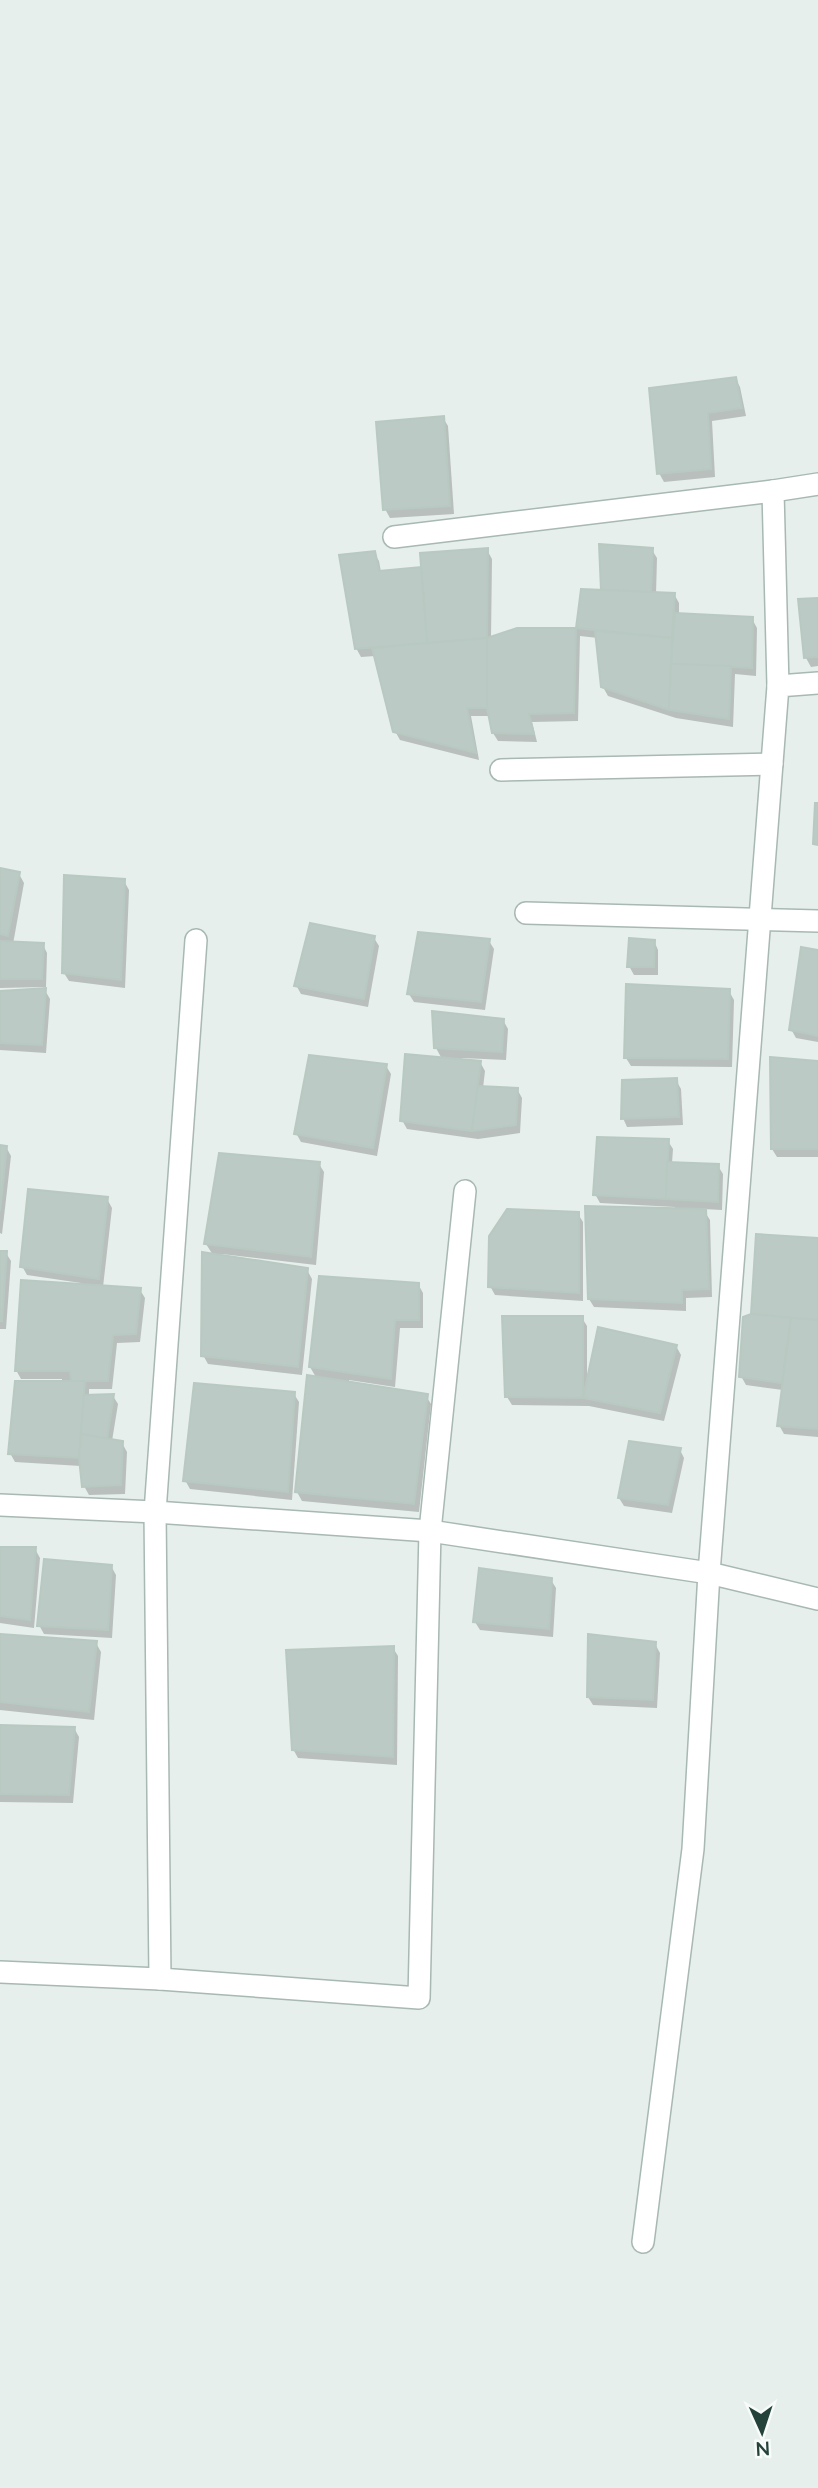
<svg xmlns="http://www.w3.org/2000/svg" width="818" height="2488" font-family="Lato,sans-serif">
<style>
.shadow{fill:#0003}
.building{fill:#bbcac4;stroke:#b8c9c2;stroke-width:2}
.lines{fill:none;stroke-linecap:round;stroke-linejoin:round}
.street-casing{stroke:#a8b8b2;stroke-width:24}
.street{stroke:#fff;stroke-width:21}
</style>
<rect width="100%" height="100%" fill="#e6efeb"/>
<!-- shadow -->
<g class="shadow">
<path d="M735 378 740 387 746 416 712 421 715 477 664 482 659 473Z"/>
<path d="M443 418 448 426 454 514 390 518 385 509Z"/>
<path d="M487 550 492 559 491 638 518 630 578 629 583 590 603 591 652 550 657 558 656 594H674L679 603V615L752 619 757 628 756 676 735 674 733 727 676 718 608 696 603 687 598 638 580 636 578 721 532 722 537 742 498 741 493 733 491 716H471L479 760 400 740 395 731 375 656 361 657 356 648 374 553 379 561 381 572 423 569Z"/>
<path d="M818 600V666L811 667 806 658 800 601Z"/>
<path d="M0 870 19 874 24 883 13 944 43 945 47 953 46 987H43L50 999 46 1053 0 1050V992L43 990V987L0 988V943L3 941H0Z"/>
<path d="M124 881 129 890 125 988 69 981 64 973Z"/>
<path d="M374 938 379 946 368 1007 301 994 296 985Z"/>
<path d="M489 941 494 949 485 1010 414 1002 409 994Z"/>
<path d="M654 941 658 950V975H634L629 966Z"/>
<path d="M818 952V1042L796 1038 791 1029Z"/>
<path d="M729 991 734 1000 732 1067 631 1066 626 1058Z"/>
<path d="M503 1020 508 1029 506 1060 462 1058V1061L480 1062 485 1071 483 1088 517 1089 522 1098 520 1133 478 1139 407 1129 402 1120 442 1059 436 1048Z"/>
<path d="M818 1062V1157H777L772 1149Z"/>
<path d="M386 1066 391 1074 377 1156 301 1142 296 1133Z"/>
<path d="M676 1080 681 1089 683 1125 627 1127 623 1118Z"/>
<path d="M668 1141 673 1149 672 1163 718 1166 723 1174 722 1210 703 1209 710 1220 712 1297 686 1298V1311L594 1307 589 1299 674 1210 675 1207 600 1203 595 1194Z"/>
<path d="M0 1147H6L11 1156 2 1234 0 1233Z"/>
<path d="M319 1164 324 1172 316 1265 222 1254V1257L307 1270 312 1279 302 1375 208 1364 203 1355 213 1255 206 1244Z"/>
<path d="M107 1199 112 1208 103 1287 140 1290 145 1298 140 1342 117 1343 112 1389H89V1397L113 1396 118 1404 112 1441 122 1443 127 1452 125 1494 89 1495 84 1486 81 1466 15 1462 10 1453 62 1383V1379H21L16 1370 81 1283 27 1275 22 1266Z"/>
<path d="M578 1214 583 1222V1301L495 1295 490 1286Z"/>
<path d="M758 1236 818 1239V1437L784 1434 779 1425 783 1390 746 1385 741 1376 752 1316Z"/>
<path d="M0 1253H6L11 1261 6 1329H0Z"/>
<path d="M418 1284 423 1293V1328H400L395 1387 349 1380V1384L426 1396 431 1404 419 1512 302 1501 297 1492 317 1379 310 1367Z"/>
<path d="M582 1318 587 1326V1379L676 1346 681 1355 664 1421 589 1406 512 1405 507 1397Z"/>
<path d="M294 1394 299 1402 292 1500 190 1489 185 1480Z"/>
<path d="M680 1450 684 1458 672 1513 624 1506 619 1498Z"/>
<path d="M0 1549H35L40 1558 34 1628 0 1623Z"/>
<path d="M111 1566 116 1575 112 1638 44 1634 39 1625Z"/>
<path d="M551 1580 556 1588 553 1637 480 1630 475 1622Z"/>
<path d="M0 1635 96 1643 101 1652 94 1720 0 1710Z"/>
<path d="M655 1644 660 1653 657 1708 593 1705 588 1697Z"/>
<path d="M393 1648 398 1656 397 1765 298 1758 293 1749Z"/>
<path d="M0 1726 74 1728 79 1737 73 1803 0 1802Z"/>
</g>
<!-- building -->
<g class="building">
<path d="M736 377 742 408 708 413 711 469 657 474 649 388Z"/>
<path d="M444 416 450 506 383 510 376 422Z"/>
<path d="M599 544 653 548 651 592 601 590Z"/>
<path d="M488 548 487 638 427 643 420 553Z"/>
<path d="M375 551 379 571 421 567 427 643 355 649 339 555Z"/>
<path d="M581 589 675 593 672 638 576 628Z"/>
<path d="M818 598V657L804 658 798 599Z"/>
<path d="M675 613 753 617 752 668 671 664Z"/>
<path d="M517 628H576L574 713 529 714 534 734 492 733 487 708V638Z"/>
<path d="M595 631 672 638 669 710 601 687Z"/>
<path d="M487 638V708H467L476 753 393 732 372 648Z"/>
<path d="M671 664 731 666 729 719 669 710Z"/>
<path d="M815 803H818V845L813 844Z"/>
<path d="M0 868 20 872 8 936 0 934Z"/>
<path d="M64 875 125 879 121 980 62 973Z"/>
<path d="M310 923 375 936 364 999 294 986Z"/>
<path d="M418 932 490 939 481 1002 407 994Z"/>
<path d="M629 938 655 940 654 967H627Z"/>
<path d="M0 941 44 943 42 979H0Z"/>
<path d="M801 947 818 950V1036L789 1030Z"/>
<path d="M626 984 730 989 728 1059 624 1058Z"/>
<path d="M46 988 42 1045 0 1043V991Z"/>
<path d="M432 1011 504 1019 502 1052 434 1048Z"/>
<path d="M405 1054 481 1061 472 1131 400 1121Z"/>
<path d="M309 1055 387 1064 373 1148 294 1134Z"/>
<path d="M770 1057 818 1061V1149H771Z"/>
<path d="M677 1078 679 1117 621 1119 622 1080Z"/>
<path d="M478 1086 518 1088 516 1125 472 1131Z"/>
<path d="M597 1137 669 1139 666 1199 593 1195Z"/>
<path d="M0 1145 7 1146 0 1211Z"/>
<path d="M219 1153 320 1162 311 1257 204 1244Z"/>
<path d="M667 1162 719 1164 718 1202 666 1199Z"/>
<path d="M28 1189 108 1197 99 1279 20 1267Z"/>
<path d="M585 1206 706 1209 709 1289 682 1290V1303L588 1299Z"/>
<path d="M507 1209 579 1212V1293L488 1287 489 1236Z"/>
<path d="M756 1234 818 1238V1320L751 1314Z"/>
<path d="M0 1251H7L2 1321H0Z"/>
<path d="M202 1252 308 1268 298 1367 201 1356Z"/>
<path d="M319 1276 419 1283V1320H395L391 1379 309 1367Z"/>
<path d="M21 1280 141 1288 136 1334 113 1335 108 1381H71L70 1371H15Z"/>
<path d="M751 1314 791 1318 782 1383 739 1377 743 1317Z"/>
<path d="M502 1316H583V1398L505 1397Z"/>
<path d="M791 1318 818 1320V1429L777 1426Z"/>
<path d="M598 1327 677 1345 660 1413 583 1398Z"/>
<path d="M307 1375 428 1394 414 1504 295 1492Z"/>
<path d="M15 1381H85L79 1458 8 1454Z"/>
<path d="M194 1383 295 1392 288 1492 183 1481Z"/>
<path d="M114 1394 107 1439 81 1434 84 1395Z"/>
<path d="M81 1434 123 1441 121 1485 82 1487 79 1458Z"/>
<path d="M629 1441 681 1448 668 1505 618 1498Z"/>
<path d="M0 1547H36L30 1620 0 1616Z"/>
<path d="M44 1559 112 1565 108 1630 37 1626Z"/>
<path d="M479 1568 552 1578 549 1629 473 1622Z"/>
<path d="M0 1634 97 1641 89 1712 0 1702Z"/>
<path d="M588 1634 656 1642 653 1700 587 1697Z"/>
<path d="M394 1646 393 1757 292 1750 286 1650Z"/>
<path d="M0 1725 75 1727 69 1795 0 1794Z"/>
</g>
<g class="lines">
<defs>
<g id="street">
<path d="M394 537 773 491"/>
<path d="M778 686 773 491 818 484"/>
<path d="M501 770 772 764"/>
<path d="M526 913 818 921"/>
<path d="M196 940 155 1512 160 1979 419 1998 430 1531 465 1191"/>
<path d="M0 1505 155 1512 430 1531 709 1573 818 1599"/>
<path d="M0 1972 160 1979"/>
<path d="M643 2242 693 1849 709 1573 778 686 818 683"/>
</g>
</defs>
<!-- street casing -->
<use href="#street" class="street-casing"/>
<!-- street -->
<use href="#street" class="street"/>
</g>
<!-- north arrow -->
<g transform="translate(762 2432) rotate(177)" stroke="#f7fbf9" stroke-width="5" paint-order="stroke">
<path d="M0-5L12 26L0 18L-12 26Z" fill="#24423a"/>
<text y="-10" font-size="19" font-weight="bold" text-anchor="middle" fill="#24423a">N</text>
</g>
</svg>
